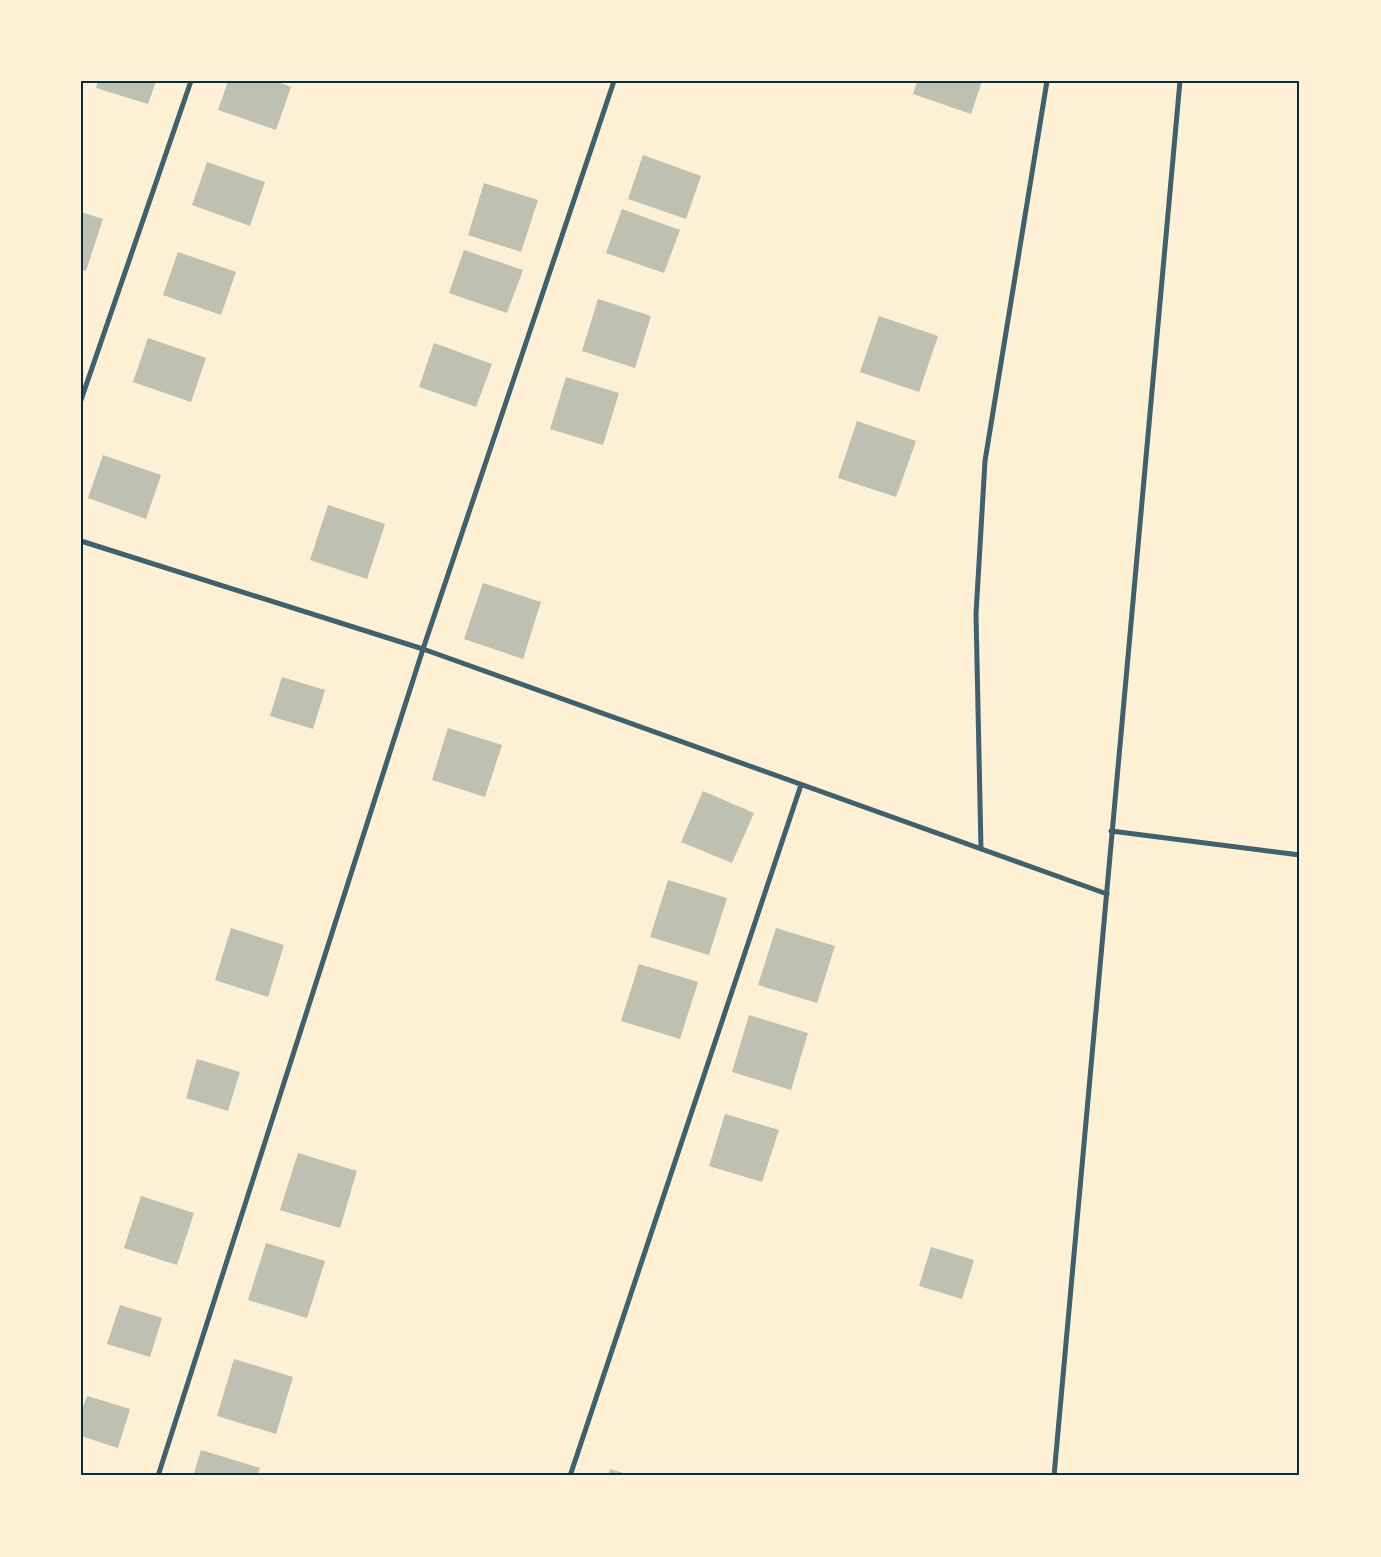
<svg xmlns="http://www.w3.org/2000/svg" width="1381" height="1557" font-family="'PT Serif',serif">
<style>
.building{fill:#bec0b2}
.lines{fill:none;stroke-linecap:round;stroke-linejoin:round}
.minor{stroke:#3f606c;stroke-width:5}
.neatline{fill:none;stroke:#003049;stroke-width:2}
</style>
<rect width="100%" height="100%" fill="#fdf0d5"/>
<!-- building -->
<g class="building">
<path d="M98 81H156L148 104 96 88Z"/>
<path d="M228 81H276L291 87 276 130 218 110Z"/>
<path d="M917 81H982L971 114 913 94Z"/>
<path d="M643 155 701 176 686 219 628 199Z"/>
<path d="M207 162 265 182 250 226 192 205Z"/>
<path d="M484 183 538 200 521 252 468 235Z"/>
<path d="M622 209 680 230 664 273 606 253Z"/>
<path d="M81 212 103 219 86 271 81 270Z"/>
<path d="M464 250 523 270 507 313 449 293Z"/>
<path d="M178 252 236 272 221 315 163 295Z"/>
<path d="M598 299 651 316 635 368 582 351Z"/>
<path d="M879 316 938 336 919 392 860 372Z"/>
<path d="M148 338 206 358 191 402 133 382Z"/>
<path d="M434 343 492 364 476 407 419 387Z"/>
<path d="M566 377 619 393 603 445 550 429Z"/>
<path d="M857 421 916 441 896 497 838 478Z"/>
<path d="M103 455 161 475 146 519 88 498Z"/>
<path d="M328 505 385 524 367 579 310 560Z"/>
<path d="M483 583 541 602 523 659 464 639Z"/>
<path d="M282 677 325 690 313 729 270 716Z"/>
<path d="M448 728 502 745 485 797 432 780Z"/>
<path d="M703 791 754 813 732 863 681 842Z"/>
<path d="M668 880 727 898 709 955 650 937Z"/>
<path d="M231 928 284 945 268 997 215 980Z"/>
<path d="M776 928 835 946 817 1003 758 985Z"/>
<path d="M639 964 698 982 680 1039 621 1021Z"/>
<path d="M749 1015 808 1033 791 1090 732 1072Z"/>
<path d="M197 1059 240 1072 228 1111 186 1098Z"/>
<path d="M725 1114 779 1130 762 1182 709 1166Z"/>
<path d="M298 1153 357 1171 340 1228 280 1210Z"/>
<path d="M141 1196 194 1213 177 1265 124 1248Z"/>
<path d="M266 1243 325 1261 307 1318 248 1300Z"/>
<path d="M931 1247 974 1260 962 1299 919 1286Z"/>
<path d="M120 1305 162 1318 150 1357 107 1344Z"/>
<path d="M234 1359 293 1377 276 1434 217 1416Z"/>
<path d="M87 1396 130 1409 118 1448 81 1436V1414Z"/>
<path d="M201 1450 260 1468 257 1476H193Z"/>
<path d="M610 1469 630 1475V1476H608Z"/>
</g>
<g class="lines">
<!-- minor -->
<g class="minor">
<path d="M81 400 191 81"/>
<path d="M81 541 423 649 1107 894"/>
<path d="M1111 831 1300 855"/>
<path d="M981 849 976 614 985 461 1047 81"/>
<path d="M158 1476 423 649 614 81"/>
<path d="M570 1476 801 785"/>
<path d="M1054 1476 1180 81"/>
</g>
</g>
<!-- border -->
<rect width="1381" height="1557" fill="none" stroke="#fdf0d5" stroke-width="165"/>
<rect x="82" y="82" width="1216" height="1392" class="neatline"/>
</svg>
